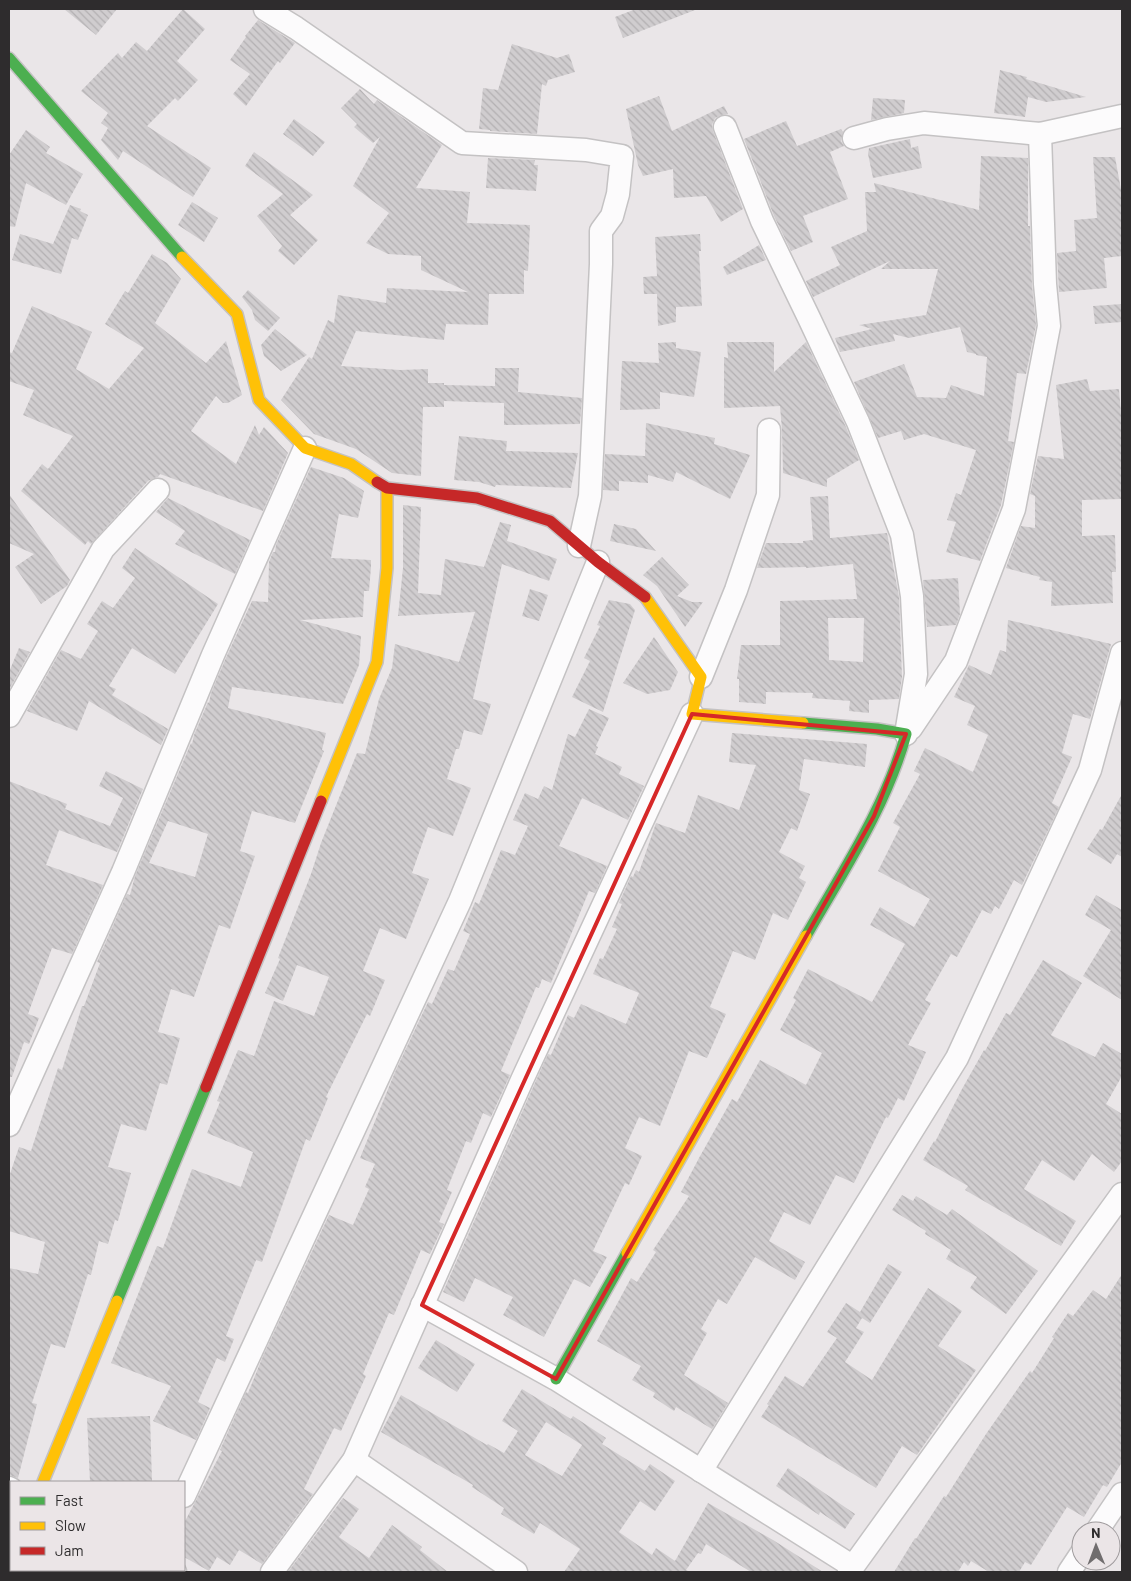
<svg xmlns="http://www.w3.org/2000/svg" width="1131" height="1581" font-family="Barlow,sans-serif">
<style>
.building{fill:url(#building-back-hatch);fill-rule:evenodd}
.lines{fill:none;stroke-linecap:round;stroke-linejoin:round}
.street-casing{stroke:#c4c2c3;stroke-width:25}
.fast-casing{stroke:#c4c2c3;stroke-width:14}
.slow-casing{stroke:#c4c2c3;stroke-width:14}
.jam-casing{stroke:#c4c2c3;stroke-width:14}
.street{stroke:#fcfbfc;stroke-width:22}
.fast{stroke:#4caf50;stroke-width:11}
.slow{stroke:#ffc107;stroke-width:11}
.jam{stroke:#c62828;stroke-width:11}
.marked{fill:none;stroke:#d62828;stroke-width:4;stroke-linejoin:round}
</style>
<defs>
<pattern id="building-back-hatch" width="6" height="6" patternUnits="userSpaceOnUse" patternTransform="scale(1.25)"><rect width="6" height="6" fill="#d0cdcf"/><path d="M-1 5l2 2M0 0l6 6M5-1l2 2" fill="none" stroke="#b3b0b2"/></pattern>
</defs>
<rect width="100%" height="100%" fill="#eae6e8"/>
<!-- building -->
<g class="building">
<path d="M64 9H117L96 35Z"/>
<path d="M183 9 205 29 177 61 198 80 178 101 175 98 147 126 211 168 193 197 123 151 118 160 101 140 108 128 101 123 108 113 81 91 118 53 122 58 136 42 147 51Z"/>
<path d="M636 9H694L695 10 623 38 615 17Z"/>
<path d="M258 20 295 43 280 63 278 61 246 106 233 94 250 74 230 60 246 37 245 36Z"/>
<path d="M512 44 557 58 569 54 575 72 548 80 546 86 542 84 537 134 490 131V130L479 129 483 88 498 90Z"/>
<path d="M1000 70 1027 77 1026 79 1086 97 1046 102 1028 97 1025 117 994 113Z"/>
<path d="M360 89 374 104 377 100 442 145 416 188 470 192 467 223 530 225 528 271 524 270V294H489L488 325 446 324 444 340 356 331 341 366 400 370 428 369V383H444V385L495 386V368H519L518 392 582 398 580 424 504 425V403L444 401V407H423L421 476 392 473 356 449 314 434 281 400 309 357 312 359 328 320 334 323 338 295 386 303 387 288 468 292 421 270V256L388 254 366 243 389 213 353 186 380 137 373 143 354 127 357 124 341 108Z"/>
<path d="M659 96 672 131 724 106 728 114 721 115 715 118 712 125 713 131 743 209 721 222 706 196 674 198 673 169 643 176 638 165 626 109Z"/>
<path d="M873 98 905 100 904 113 871 120Z"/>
<path d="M294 119 325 142 313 156 283 134Z"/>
<path d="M786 121 797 146 841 129 843 132 841 141 844 146 830 152 848 199 803 216 813 242 791 251 774 216 744 139Z"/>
<path d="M26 130 50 147 46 153 83 174 66 205 26 183 15 227 9 226V155Z"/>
<path d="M910 139 911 148 918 146 922 168 873 178 868 154 869 148Z"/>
<path d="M254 152 313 195 290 215 318 240 294 265 278 251 282 246 257 216 283 194 245 166Z"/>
<path d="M981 156 1028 158V226H1030L1032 285 1036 325 1026 374 1017 373 1008 441 1014 442 1001 505 980 561 946 552 956 522 947 520 956 493 961 495 976 450 924 434 904 440 901 431 878 438 854 382 904 364 917 397 946 398 951 385 984 396 987 357 976 355V354L967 352 960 327 909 338 893 334 895 341 840 352 835 338 872 329 859 325 926 315 938 269H881L890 261 813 297 806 281 840 265 831 247 867 231 865 192H876L874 183 979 210Z"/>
<path d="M1093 157H1115L1122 195V256L1104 258 1107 288 1059 292 1057 253 1076 251 1074 220 1097 218Z"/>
<path d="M488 158 535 160 534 165H538L536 191 486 188Z"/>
<path d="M192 202 218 218 204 242 178 225Z"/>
<path d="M70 205 81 209 80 211 88 215 78 240 72 238 61 274 12 260 20 234 53 244Z"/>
<path d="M700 234 701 251H699L702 306 676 307V322L658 326 657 294H644L643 277 657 276 655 237Z"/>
<path d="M759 245 766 260 727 275 723 267Z"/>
<path d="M152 254 167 263 181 279 155 323 206 363 226 341 242 395 228 403H223L216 396 191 431 236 464 255 425 259 435 264 427 288 453 263 511 160 474 158 477 154 478 148 481 91 544 88 541 85 545 21 491 42 464 48 469 73 436 23 415 34 390 9 381V352L12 353 32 306 92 332 76 369 109 389 144 348 105 324 125 291 128 293Z"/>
<path d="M248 290 280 318 268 331 255 320 252 310 242 297Z"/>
<path d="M1122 304V322L1095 324 1093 306Z"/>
<path d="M275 329 307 355 281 371 264 356 261 345Z"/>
<path d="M676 342V348L701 352 694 397 660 392V409L620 410 622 361 659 363 658 343Z"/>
<path d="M727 342H774V372L806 342 846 427 859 460 827 479V487L783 473 782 430 780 406 724 408V357L728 358Z"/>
<path d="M1087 379 1090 391 1119 389 1122 426V499L1082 500V536L1115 535 1116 572H1112L1113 603 1051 606 1052 582 1039 580 1040 577 1006 568 1021 526 1035 528V496L1030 494 1038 456 1064 459 1056 385Z"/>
<path d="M646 423 715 438 714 444 750 455 730 499 676 472 673 482 648 475V483L619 481V491L603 490 605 454 645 456Z"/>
<path d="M459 436 507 441 506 451 578 453 571 488 496 485 495 487 479 482 454 480Z"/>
<path d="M311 467 344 478 364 491 358 518 339 514 331 558 371 560V567L369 591H364L363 617 300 620 361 636 359 665 343 704 232 687 228 708 326 733 322 750 324 751 295 823 252 811 240 851 255 856 230 929 219 925 194 997 171 989 158 1032 180 1038 167 1085 160 1083 146 1131 121 1124 108 1167 131 1173 118 1221 115 1220 108 1244 99 1241 91 1275 88 1274 65 1348 51 1344 32 1403 37 1404 18 1478 9 1475V1268L38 1274 45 1242 9 1231V1177L19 1147 31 1151 58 1068 62 1070 82 1006H84L100 963 97 962 127 894 130 895 135 876 191 743 192 744 194 735 208 702 209 703 211 693 225 660 252 601 268 602 269 562 273 552H275L276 545ZM168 821 208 834 195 877 149 863Z"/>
<path d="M9 494 70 580 67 586 41 604 15 567 34 554 9 543Z"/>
<path d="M828 496 830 538 887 533 899 597 902 677 899 699 869 700V713L849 711 850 701 812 698 813 693 766 692V704L739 702V679H737L741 645H780V601L857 599 853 564 806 568V567L757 568 766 543H803V541L813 540 810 497ZM828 618H864L863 662 829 660Z"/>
<path d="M168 498 250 540 235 574 175 544 185 531 156 512Z"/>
<path d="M403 505 421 507 418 593 441 595 445 559 484 567 500 522 511 525 507 541 557 559 549 581 502 564 473 699 491 704 482 735 464 730 459 749H456L447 779 471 788 453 836 428 827 412 873 429 879 406 939 380 928 363 971 385 980 370 1016 367 1014 326 1097 328 1098 310 1141 306 1139 262 1262 256 1260 226 1336 234 1339 225 1362 217 1358 198 1402 210 1408 196 1440 153 1421 171 1386 111 1363 157 1246 163 1248 192 1169 241 1187 253 1152 207 1133 220 1102 217 1101 238 1050 254 1056 274 1001 314 1016 329 977 297 965 283 1001 265 993 280 959 278 958 311 874 321 843 357 753 365 754 379 699 392 668 395 644 459 662 475 612 398 616 403 568Z"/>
<path d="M614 524 636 529 656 551 610 541Z"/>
<path d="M135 548 218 604 175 674 132 648 109 686 116 689 112 695 168 729 161 745 89 701 77 731 27 711 61 650 81 659 98 631 87 624 102 601 113 608 135 578 122 568Z"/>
<path d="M662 557 689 585 677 596 692 602H703L685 627 657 586 643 575Z"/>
<path d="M958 578 960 614 956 625 927 627 923 580Z"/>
<path d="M530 589 548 595 539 621 522 616Z"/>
<path d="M609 600 630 604 635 610 603 712 572 697 590 661 584 658 600 626 597 625Z"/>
<path d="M1008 620 1111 644 1090 719 1073 714 1062 753 1072 757 1052 803 1059 807 1022 885 1014 880 999 909 995 906 991 914 982 910 957 957 951 954 925 1000 931 1003 908 1045 926 1052 904 1101 898 1098 888 1118 886 1117 854 1183 836 1175 810 1225 784 1212 769 1241 805 1262 795 1280 755 1257 727 1304 718 1299 701 1329 707 1333 684 1375 728 1403 712 1429 676 1407 674 1411 653 1397 655 1393 632 1380 641 1366 597 1341 631 1278 637 1282 656 1252 653 1250 689 1196 681 1192 699 1158 732 1099 737 1102 760 1060 806 1085 822 1053 780 1030 796 1000 793 998 808 969 872 1002 905 944 870 925 880 907 914 927 930 899 878 871 900 827 893 823 920 774 914 771 925 748 973 772 988 735 967 725 975 706 954 697 969 665 991 675 1000 650 1006 652Z"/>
<path d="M654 637 678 672 670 690 647 694 623 683Z"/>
<path d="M19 648 30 652 10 688 9 672Z"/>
<path d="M589 709 609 718 596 746 598 747 595 754 622 767 619 774 644 786 628 820 582 798 559 846 607 866 595 893 589 891 551 983 542 979 539 988 536 987 501 1071 510 1075 491 1117 483 1113 471 1143 466 1141 447 1190 452 1192 439 1222 444 1224 430 1254 421 1250 394 1315 389 1313 363 1374 366 1376 341 1431 334 1428 304 1489 313 1494 262 1564 239 1550 230 1565 217 1557 209 1571 184 1557V1523L222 1451 220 1450 246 1392 248 1393 263 1356 329 1215 353 1225 369 1189 365 1187 375 1164 360 1158 395 1072 428 1002 432 1004 448 969 454 971 470 934 463 931 475 902 479 904 501 850 515 855 528 826 513 820 525 793 538 799 544 786 552 790 568 734 575 737Z"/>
<path d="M732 733 867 744 865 767 804 759 799 790 810 794 797 831 791 828 779 852 805 866 799 878 806 882 788 920 773 913 755 960 733 951 710 1007 726 1014 707 1058 689 1051 660 1126 639 1117 625 1148 642 1156 629 1185 625 1183 593 1251 607 1257 590 1287 574 1279 544 1337 503 1315 513 1297 475 1278 464 1302 443 1292 534 1085 548 1054 551 1055 568 1015 574 1018 581 1004 626 1024 639 993 593 974 600 958 603 959 617 929 612 927 622 904 619 903 631 876 633 877 636 870 639 872 656 823 685 833 698 795 739 810 756 765 729 762Z"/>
<path d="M106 771 143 789 117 852 59 830 46 865 103 885 72 954 52 948 28 1014 39 1018 29 1044 24 1042 12 1077H9V781L67 804 65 809 110 826 123 798 99 786Z"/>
<path d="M1122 794V857L1117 854 1111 864 1087 849 1100 829 1102 830Z"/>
<path d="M1096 895 1122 910V1000L1083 976 1111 930 1085 915Z"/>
<path d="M1043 960 1082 983 1051 1035 1095 1057 1103 1043 1122 1054V1076L1106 1104 1122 1114V1161L1114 1172 1092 1154 1074 1181 1042 1160 1024 1189 1076 1221 1061 1246 965 1190 968 1186 923 1160 934 1141 935 1142 962 1089 984 1050 985 1051 1006 1013 1010 1015Z"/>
<path d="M902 1195 913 1201 916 1196 947 1215 952 1209 1038 1271 1006 1314 970 1288 977 1277 946 1259 951 1250 925 1234 926 1231 892 1210Z"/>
<path d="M888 1264 902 1272 870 1323 862 1318 856 1328 864 1332 845 1362 872 1380 928 1288 962 1311 938 1346 976 1370 917 1455 902 1446 876 1488 761 1417 769 1405 767 1404 785 1376 803 1387 837 1338 827 1332 846 1303 860 1312Z"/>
<path d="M1122 1274V1462L1107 1487 1103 1485 1084 1517 1067 1507 1031 1565 1025 1562 1019 1572H989L971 1561 968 1566 964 1562 958 1572H894L915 1538 916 1539 944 1496 946 1497 986 1434 1030 1371 1032 1373 1054 1338 1052 1337 1068 1313 1073 1316 1093 1290 1106 1299Z"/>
<path d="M436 1340 475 1364 457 1392 418 1368Z"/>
<path d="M522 1389 571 1419 573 1416 606 1438 602 1444 645 1471 650 1464 675 1481 655 1511 640 1501 619 1532 652 1555 656 1548 675 1561 708 1503 773 1540 823 1572H751L706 1544 701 1554 698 1553 686 1570 690 1572H564L580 1549 540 1523 534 1534 501 1514 504 1508 472 1487 473 1485 381 1432 401 1395 487 1445 488 1444 504 1453 518 1431 502 1421ZM546 1422 582 1445 562 1476 525 1455Z"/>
<path d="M150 1416 152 1482H90L87 1418Z"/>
<path d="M788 1468 855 1514 845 1529 820 1512 819 1515 776 1486Z"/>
<path d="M343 1498 359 1509 339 1537 369 1558 392 1525 422 1547 420 1550 448 1572H288Z"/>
</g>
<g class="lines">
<defs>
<g id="street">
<path d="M265 9 296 28 462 143 586 150 622 156 618 194 612 216 601 231V264L590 496 579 546"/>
<path d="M725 127 762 221 809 318 858 422 902 535 912 596 916 674 906 734"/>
<path d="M854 138 887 129 924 123 1040 134 1122 116"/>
<path d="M701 677 736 590 768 495 769 430"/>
<path d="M9 716 103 549 158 490"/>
<path d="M911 728 956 661 1014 509 1049 326 1045 284 1040 134"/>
<path d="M9 1125 123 872 213 655 305 448"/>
<path d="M422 1305 556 1379 852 1566"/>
<path d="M354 1460 516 1572"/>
<path d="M701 1471 957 1058 1090 770 1122 653"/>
<path d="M9 1488 11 1489"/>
<path d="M184 1496 460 901 598 562"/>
<path d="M1097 1531 1122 1494"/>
<path d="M171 1570 175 1572"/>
<path d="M272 1572 354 1460 522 1080 692 714"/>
<path d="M849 1572 1122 1194"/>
<path d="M1069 1572 1081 1554"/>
</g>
<g id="fast">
<path d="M9 58 182 257"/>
<path d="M803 723 877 729 906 734C886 807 843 871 806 936"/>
<path d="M117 1301 206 1087"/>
<path d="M556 1379 627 1253"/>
</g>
<g id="slow">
<path d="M182 257 237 314 259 400 305 448 351 464 377 482"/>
<path d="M645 597 701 677 692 714 803 723"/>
<path d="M321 801 377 662 387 568V488"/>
<path d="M627 1253 806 936"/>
<path d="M43 1482 117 1301"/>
</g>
<g id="jam">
<path d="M377 482 387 488 477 498 550 521 598 562 645 597"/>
<path d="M206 1087 321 801"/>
</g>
</defs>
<!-- street casing -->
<use href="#street" class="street-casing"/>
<!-- fast casing -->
<use href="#fast" class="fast-casing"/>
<!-- slow casing -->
<use href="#slow" class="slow-casing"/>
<!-- jam casing -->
<use href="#jam" class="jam-casing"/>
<!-- street -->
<use href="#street" class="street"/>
<!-- fast -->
<use href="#fast" class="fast"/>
<!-- slow -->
<use href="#slow" class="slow"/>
<!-- jam -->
<use href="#jam" class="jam"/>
</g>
<!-- marked area -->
<path class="marked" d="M692 714 906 734 874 816 556 1379 422 1305Z"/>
<!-- border -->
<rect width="1131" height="1581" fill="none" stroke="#2e2c2d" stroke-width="20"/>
<!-- legend -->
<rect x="10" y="1481" width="175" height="90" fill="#ebe5e7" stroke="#9f9b9d"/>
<rect x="20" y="1497" width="25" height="8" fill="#4caf50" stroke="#9f9b9d"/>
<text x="55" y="1506" font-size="15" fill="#2e2c2d">Fast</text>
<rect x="20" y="1522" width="25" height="8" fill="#ffc107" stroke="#9f9b9d"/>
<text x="55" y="1531" font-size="15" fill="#2e2c2d">Slow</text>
<rect x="20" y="1547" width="25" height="8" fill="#c62828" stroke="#9f9b9d"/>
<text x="55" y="1556" font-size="15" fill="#2e2c2d">Jam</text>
<!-- north arrow -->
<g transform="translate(1096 1546) rotate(359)"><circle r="24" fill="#ebe5e7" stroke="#9f9b9d"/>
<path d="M0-4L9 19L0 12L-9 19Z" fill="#706d6e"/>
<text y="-8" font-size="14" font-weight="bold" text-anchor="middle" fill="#2e2c2d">N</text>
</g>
</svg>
